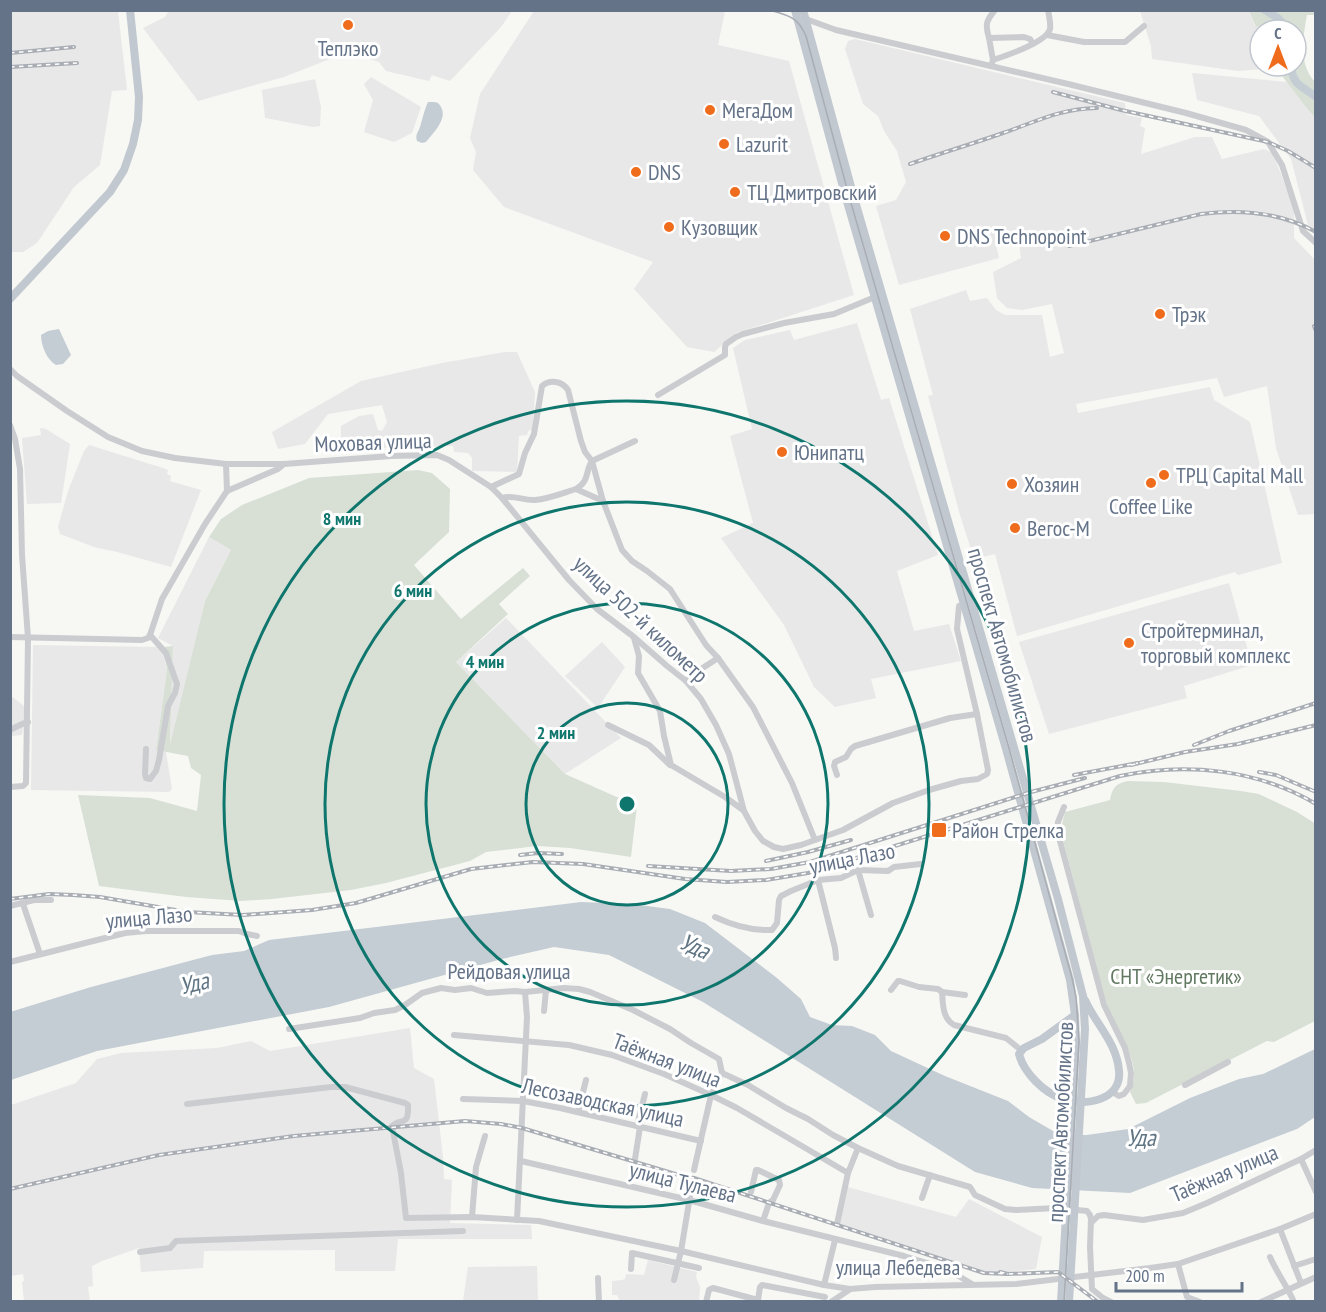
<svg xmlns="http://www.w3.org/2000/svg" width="1326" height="1312" font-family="'PT Sans Narrow',sans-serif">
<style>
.built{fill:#e8e8e8}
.green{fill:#d8e0d5}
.water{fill:#c5cdd4}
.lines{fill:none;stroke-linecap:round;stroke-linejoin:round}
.river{stroke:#c5cdd4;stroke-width:8}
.minor{stroke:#caccd0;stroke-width:6}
.major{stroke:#c2c8d0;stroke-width:8}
.tram{stroke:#a9adb4;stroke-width:1.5}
.rail-casing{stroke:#a9adb4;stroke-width:4}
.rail{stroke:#fff;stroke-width:1.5;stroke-dasharray:4.5;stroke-linecap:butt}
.ring{fill:none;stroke:#0f766e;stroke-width:3}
.poi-dot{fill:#ef6c1d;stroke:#fff;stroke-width:2}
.labels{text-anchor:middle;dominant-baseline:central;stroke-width:6;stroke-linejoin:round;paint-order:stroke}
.poi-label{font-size:22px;fill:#647388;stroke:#fff;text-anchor:start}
.street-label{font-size:22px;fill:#647388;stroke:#fff}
.park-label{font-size:22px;fill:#617960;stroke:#fff}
.water-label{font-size:24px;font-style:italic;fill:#607583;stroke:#fff}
.centre{fill:#0f766e;stroke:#fff;stroke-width:3}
.ring-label{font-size:18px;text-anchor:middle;font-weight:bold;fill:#0f766e;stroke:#fff;stroke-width:6;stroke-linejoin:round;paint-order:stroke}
</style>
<rect width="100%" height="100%" fill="#f7f8f4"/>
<!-- built -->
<g class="built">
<path d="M169 10H512V11L501 27 450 81 432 75 429 81 386 71 379 62 355 54 335 57 284 77 198 101 143 28 165 17Z"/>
<path d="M10 11H118L127 90 112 91 100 165 74 187 37 243 23 252H11Z"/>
<path d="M534 11H725L718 45 789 61 854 295 736 333 714 352 687 347 634 289 653 262 504 207 473 170 476 152 470 138 480 94Z"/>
<path d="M1140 11H1249L1255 26H1258L1260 32V66H1276V68L1238 71 1152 59 1151 46Z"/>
<path d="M855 39 1125 103 1126 115 1142 118 1140 126 1145 128 1141 154 1195 137H1212L1222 159 1264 149 1273 153 1294 209V238L1315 260V514L1298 515 1276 448 1267 386 1224 397 1217 378 1076 404 1078 413 1210 387 1214 400 1250 422 1282 563 1238 575 1235 572 1017 636 995 554 974 559 960 515 928 396 933 395 910 309 966 290 970 301 987 298 996 310 1005 315H1042L1050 357 1064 353 1052 304 1022 310 1007 308 997 298 993 272 1021 258 1019 243 1012 235 995 241 999 258 899 285 876 206 896 200 906 182 897 151 884 131 878 116 863 104 845 49 848 41Z"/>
<path d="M1192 73 1287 82 1305 106 1315 118V229L1308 225 1291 159 1259 116 1197 100Z"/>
<path d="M371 77 421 107 412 133 394 142 364 132 373 100 364 84Z"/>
<path d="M315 79 321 107 320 126 313 127 265 118 262 90Z"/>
<path d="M857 323 881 400 889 398 938 555 897 571 914 631 949 624 961 661 871 679 876 698 835 707 814 687 784 625 721 538 753 523 730 436 752 429 733 348 745 340 790 330 794 340Z"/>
<path d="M505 352H517L535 392 533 431 529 430 527 435 519 436 517 472 472 471V458L468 453 454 452 453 446 341 449V426L359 416 373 414 378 430 382 431 387 422 382 405 328 414 305 444 278 449 272 432 361 381 442 363Z"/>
<path d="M40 428 46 429 70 444 61 503 27 504 22 438 41 435Z"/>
<path d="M89 445 163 468 168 470 167 474 171 476 170 481 201 490 171 567 117 552 94 547 60 534 58 527 68 491 84 451Z"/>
<path d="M209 537 231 550 205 601 170 749 173 646 158 638Z"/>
<path d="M1229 583 1252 665 1184 686 1187 698 1049 734 1019 642Z"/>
<path d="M506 618 621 738 565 774 456 662Z"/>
<path d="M602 642 625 667 598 708 565 676Z"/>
<path d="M33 645 158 647 164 654 167 669 156 749 166 752 172 789 169 792 31 790Z"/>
<path d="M10 695 24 706V720L22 735 11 736Z"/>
<path d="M410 1028 414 1068 434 1079 443 1157 444 1179 452 1180 450 1223 531 1225 532 1239H398L395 1271H335V1250L204 1251 203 1268 141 1272 139 1248 102 1261 92 1266 93 1286 88 1287 90 1301H24L22 1282 24 1281 23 1274 11 1276V1105L76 1083 97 1059 121 1053 217 1048 251 1041 270 1051Z"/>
<path d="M844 1186 956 1217 969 1199 1042 1237 1036 1269 983 1275 834 1226Z"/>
<path d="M648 1260 697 1272 696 1277 700 1287 699 1301H620L617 1295H612V1281L622 1280 625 1279 626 1274 644 1275Z"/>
<path d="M537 1266 538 1301H463L468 1267Z"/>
</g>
<!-- green -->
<g class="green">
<path d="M1249 11H1315V15H1307C1303 37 1298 64 1315 82V118L1305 106 1276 68 1277 66H1296V30H1260V32L1258 26 1256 27Z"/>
<path d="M418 470 432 473 450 489 449 532 414 565 461 619 523 568 530 576 499 604 508 614 456 662 565 774 637 806 631 857 570 848 537 846 486 852 470 861 386 883 351 890 272 899 241 901 186 897 99 886 78 795 150 798 197 811 201 775 191 768 188 756 156 750 167 669 163 647 173 646 170 745 205 601 231 550 209 537 221 519 242 505 309 478Z"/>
<path d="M1128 781 1164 782 1241 791 1259 794 1297 812 1316 824 1315 1021 1274 1042 1267 1041 1146 1103 1136 1104 1130 1092C1134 1083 1135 1075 1133 1065 1128 1042 1113 1024 1106 1001 1090 947 1077 891 1062 837V824L1065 812 1110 800C1112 788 1116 783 1128 781Z"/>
</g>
<!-- water -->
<g class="water">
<path d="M428 102C435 102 438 101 441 107 448 119 433 133 426 142L422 143 417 141C415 134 418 133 420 127 423 117 424 111 428 102Z"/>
<path d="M59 329 71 355 63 364 56 365C47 360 41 346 41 335L48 331Z"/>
<path d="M581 902 632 904 670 909 705 923 777 978 801 999 810 1017 832 1025 852 1026 875 1035 891 1051 945 1076 1008 1101 1029 1117 1060 1135H1087L1128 1129 1190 1098 1239 1079 1263 1074 1315 1049V1117L1297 1129 1130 1193 1032 1188 975 1172 703 1002 609 955 554 947 502 959 329 1007 97 1051 11 1080 10 1012 91 987 212 955 244 951 269 940Z"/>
</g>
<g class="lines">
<!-- river -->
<g class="river">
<path d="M1265 10C1275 16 1282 19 1286 30"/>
<path d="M1291 66C1293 86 1301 85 1316 97"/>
</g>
<!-- minor -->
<g class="minor">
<path d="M995 10C986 21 985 24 989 38L1024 37 1030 39 1033 44"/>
<path d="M806 19 836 30 1068 84 1186 113 1246 130 1268 142 1282 165 1303 231 1316 243"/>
<path d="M1047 35 1084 42H1125L1144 26"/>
<path d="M989 38 993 60"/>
<path d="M991 66 993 60C1005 56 1047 42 1050 29 1051 24 1049 16 1048 10"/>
<path d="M10 369 17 376 67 411 108 437 142 451 175 458 226 464H284L391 456 437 455 449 460 491 487 502 498 569 580 597 609 634 637 667 666 686 681 701 699 716 725 729 754 744 811 755 831 763 841 774 847 783 849 801 845 843 830 893 803 929 790 961 781 978 779 987 774 988 770 977 714 957 629 959 606 963 605"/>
<path d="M658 395 725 355V347L726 344 736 337 743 334 784 323 834 314 875 297"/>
<path d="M10 425 15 439 20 469 22 555 28 638 26 783 23 786 10 787"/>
<path d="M226 464 227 491"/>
<path d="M491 487 519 474 525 453 534 434 542 386C550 379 562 381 568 390L581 441 585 452 592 461 603 501 622 550 632 561 647 571 670 589 706 645 718 658 753 707 792 783 815 840"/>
<path d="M576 489 603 501"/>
<path d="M502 498C514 494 523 501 535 500 548 499 563 493 576 489 590 481 585 471 592 461L635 441"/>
<path d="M10 637 142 640 148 638 150 635 162 599 205 524 227 491 278 469 284 464"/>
<path d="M634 638 639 656 638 673 660 711 664 736 671 765 725 797 743 810"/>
<path d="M686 681 695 673 718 658"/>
<path d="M608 725 649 745 670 765"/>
<path d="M10 730C17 727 20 724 28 722"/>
<path d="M146 749 145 774 146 778 150 779 156 771 159 760 168 706 175 693 177 684 166 653 150 635"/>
<path d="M837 775 834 766 835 762 846 757 851 749 855 746 950 718 977 714"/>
<path d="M1064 807 1058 822 1057 830 1104 1005 1125 1048 1129 1063 1131 1073 1130 1086 1124 1094 1119 1096 1112 1092"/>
<path d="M858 870 871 915"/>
<path d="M818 880 835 948 836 958"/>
<path d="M23 904 40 954"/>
<path d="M10 906 34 900H51"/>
<path d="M715 917C732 925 752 931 772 930L777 923 779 900 781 896 791 891 818 880 841 878 858 870 888 871 894 867 921 864"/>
<path d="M10 962 125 933 146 931H239L247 934 257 936"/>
<path d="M891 990 898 981H900L919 987 938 989 942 992C943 1003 942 1018 954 1025L1006 1038 1021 1050"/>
<path d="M942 992 965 995"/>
<path d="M544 1011 546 990"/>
<path d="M289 1029 360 1018 374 1013 395 1010 405 1005 422 993 441 988 455 990 471 988 487 993 515 991 525 992 564 988 579 989 590 992 633 1010 670 1029 691 1043 719 1059 722 1073"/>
<path d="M454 1035 569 1045 612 1055 664 1074 711 1095 737 1108 848 1173"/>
<path d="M722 1073 748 1085 786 1108 808 1119 833 1135 858 1148 898 1166 970 1187 975 1195 1005 1209 1016 1210 1057 1208 1087 1211 1090 1215 1091 1219 1090 1247 1092 1289 1103 1298 1111 1302"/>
<path d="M1185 1085 1228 1062"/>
<path d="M463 1099 523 1101 560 1108 701 1141"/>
<path d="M187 1104 331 1087H345L405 1103 408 1105C409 1128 401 1117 392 1126L401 1173 406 1218 472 1217 539 1221 681 1251 824 1285 850 1289 875 1287 1016 1284 1150 1268 1178 1264 1280 1229 1316 1214"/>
<path d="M578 1112 586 1080"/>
<path d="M637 1126 645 1094"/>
<path d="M635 1159 640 1127"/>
<path d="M1301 1159 1316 1150"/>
<path d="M521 1161 689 1200 763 1221 904 1256 947 1269 972 1284"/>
<path d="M694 1170 711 1095 722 1073"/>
<path d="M751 1192 756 1170H758L779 1180 780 1185 773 1200 769 1203 763 1221"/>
<path d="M922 1198 930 1175"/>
<path d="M472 1217 476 1167 485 1136"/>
<path d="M517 1220 527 1017 525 992"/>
<path d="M1091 1223 1098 1216 1104 1215 1143 1220 1183 1213 1207 1203 1301 1159 1316 1192"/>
<path d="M837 1224 848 1173 858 1148"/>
<path d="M1280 1229 1301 1283"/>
<path d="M140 1252 170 1248 176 1241 463 1231"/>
<path d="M1270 1257C1277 1273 1287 1286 1294 1302"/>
<path d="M1178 1264 1187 1297 1200 1302"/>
<path d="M1294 1266 1316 1259"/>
<path d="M631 1269 632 1253 699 1268"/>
<path d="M598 1278 599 1302"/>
<path d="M674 1280 681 1251 692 1184"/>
<path d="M824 1285 835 1240"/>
<path d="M758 1300 760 1287 762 1285 825 1297"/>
<path d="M706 1302 709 1290 713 1288 758 1300V1302"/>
<path d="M831 1302 849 1290"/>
<path d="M1261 1302 1316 1277"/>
</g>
<!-- major -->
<g class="major">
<path d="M795 10 846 198 1006 749 1070 980 1075 1015 1076 1043 1061 1302"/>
<path d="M803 10 853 194 1058 899 1083 996 1085 1029 1069 1302"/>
<path d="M10 299 110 192 124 170 133 144 138 120 139 97 130 10"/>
<path d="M1075 1015 1042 1039 1024 1048 1019 1054C1024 1073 1044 1093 1063 1099 1085 1107 1122 1100 1119 1071 1117 1043 1095 1023 1085 1000"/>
</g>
<!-- tram -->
<path class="tram" d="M769 10C788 15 798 17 806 36L849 196 1009 748 1072 978 1076 997 1079 1041 1064 1302"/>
<defs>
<g id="rail">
<path d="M10 53 74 47"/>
<path d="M10 67 77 63"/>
<path d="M1053 92 1121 110 1268 142 1288 151 1316 168"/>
<path d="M910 164C941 153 972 144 1003 133 1038 121 1059 109 1097 108"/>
<path d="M1069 246 1201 214C1240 209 1280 212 1316 232"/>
<path d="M1314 326 1316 331"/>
<path d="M1194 745 1229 731 1316 703"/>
<path d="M1131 765 1185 752 1238 744 1316 725"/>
<path d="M1259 772 1276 775 1316 792"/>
<path d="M1074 775 1138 763"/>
<path d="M520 855 538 853 562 854"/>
<path d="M766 861 808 852 851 840"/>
<path d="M648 866 731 871 771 869 810 862 1031 792 1085 778"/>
<path d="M10 899 49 894 73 895 100 897 187 912 243 915 312 910 356 903 471 869 533 862 583 864 685 879 727 882 766 880 808 873 1120 776C1186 762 1257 769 1316 804"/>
<path d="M10 1189 159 1155 294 1136 465 1121 501 1124 522 1128 682 1176 694 1178 984 1273 1008 1274"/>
<path d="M1000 1272 1008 1274 1058 1272 1098 1302"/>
</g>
</defs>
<!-- rail casing -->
<use href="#rail" class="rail-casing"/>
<!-- rail -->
<use href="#rail" class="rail"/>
</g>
<!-- distance rings -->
<g class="ring">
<circle cx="627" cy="804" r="101"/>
<circle cx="627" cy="804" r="201"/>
<circle cx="627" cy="804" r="302"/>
<circle cx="627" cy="804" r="403"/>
</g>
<!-- markers -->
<g class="poi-dot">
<circle cx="348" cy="25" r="6"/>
<circle cx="710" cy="110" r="6"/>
<circle cx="724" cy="144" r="6"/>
<circle cx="636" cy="172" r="6"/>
<circle cx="735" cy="192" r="6"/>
<circle cx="669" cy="227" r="6"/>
<circle cx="945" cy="236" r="6"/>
<circle cx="1160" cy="314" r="6"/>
<circle cx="782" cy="452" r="6"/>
<circle cx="1164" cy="475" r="6"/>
<circle cx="1151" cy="483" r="6"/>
<circle cx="1012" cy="484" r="6"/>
<circle cx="1015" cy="528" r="6"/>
<circle cx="1129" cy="643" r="6"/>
<rect x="931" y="822" width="16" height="16" rx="3"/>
</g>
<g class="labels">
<!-- poi labels -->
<g class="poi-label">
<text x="348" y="48" text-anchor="middle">Теплэко</text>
<text x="722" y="110">МегаДом</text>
<text x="736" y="144">Lazurit</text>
<text x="648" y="172">DNS</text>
<text x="747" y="192">ТЦ Дмитровский</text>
<text x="681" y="227">Кузовщик</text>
<text x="957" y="236">DNS Technopoint</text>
<text x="1172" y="314">Трэк</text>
<text x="794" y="452">Юнипатц</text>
<text x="1176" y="475">ТРЦ Capital Mall</text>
<text x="1024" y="484">Хозяин</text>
<text x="1151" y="506" text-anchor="middle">Coffee Like</text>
<text x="1027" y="528">Вегос-М</text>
<text x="1141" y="630">Стройтерминал,<tspan x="1141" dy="25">торговый комплекс</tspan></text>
<text x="952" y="830">Район Стрелка</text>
</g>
<!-- street labels -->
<g class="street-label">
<text transform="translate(373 442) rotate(-2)">Моховая улица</text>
<text transform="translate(641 619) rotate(43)">улица 502-й километр</text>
<text transform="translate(1003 645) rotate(74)">проспект Автомобилистов</text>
<text transform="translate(852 858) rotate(-11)">улица Лазо</text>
<text transform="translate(149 917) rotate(-5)">улица Лазо</text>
<text x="509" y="971">Рейдовая улица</text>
<text transform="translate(667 1060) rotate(21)">Таёжная улица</text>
<text transform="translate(603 1102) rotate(12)">Лесозаводская улица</text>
<text transform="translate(1060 1122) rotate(-87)">проспект Автомобилистов</text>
<text transform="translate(1224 1173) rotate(-23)">Таёжная улица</text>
<text transform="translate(683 1182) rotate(14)">улица Тулаева</text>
<text x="898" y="1267">улица Лебедева</text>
</g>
<!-- park labels -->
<g class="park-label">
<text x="1176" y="976">СНТ «Энергетик»</text>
</g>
<!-- water labels -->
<g class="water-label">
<text transform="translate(695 946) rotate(24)">Уда</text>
<text transform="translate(194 983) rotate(-13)">Уда</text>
<text x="1141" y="1137">Уда</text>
</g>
</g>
<circle cx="627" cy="804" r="9" class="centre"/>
<g class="ring-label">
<text x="342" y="525">8 мин</text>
<text x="413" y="597">6 мин</text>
<text x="485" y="668">4 мин</text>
<text x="556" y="739">2 мин</text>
</g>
<!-- border -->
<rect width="1326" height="1312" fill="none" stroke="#647388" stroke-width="24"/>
<!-- north arrow -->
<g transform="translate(1278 48)"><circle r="28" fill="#ffffff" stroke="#c1c7cf" stroke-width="1.5"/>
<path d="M0-4.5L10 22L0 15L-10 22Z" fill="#ef6c1d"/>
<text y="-9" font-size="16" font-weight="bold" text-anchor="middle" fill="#647388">С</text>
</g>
<!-- scale -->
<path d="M1116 1282v9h126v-9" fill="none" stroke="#647388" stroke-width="3"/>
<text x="1125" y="1282" font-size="18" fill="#647388" stroke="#ffffff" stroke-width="4.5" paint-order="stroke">200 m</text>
</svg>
